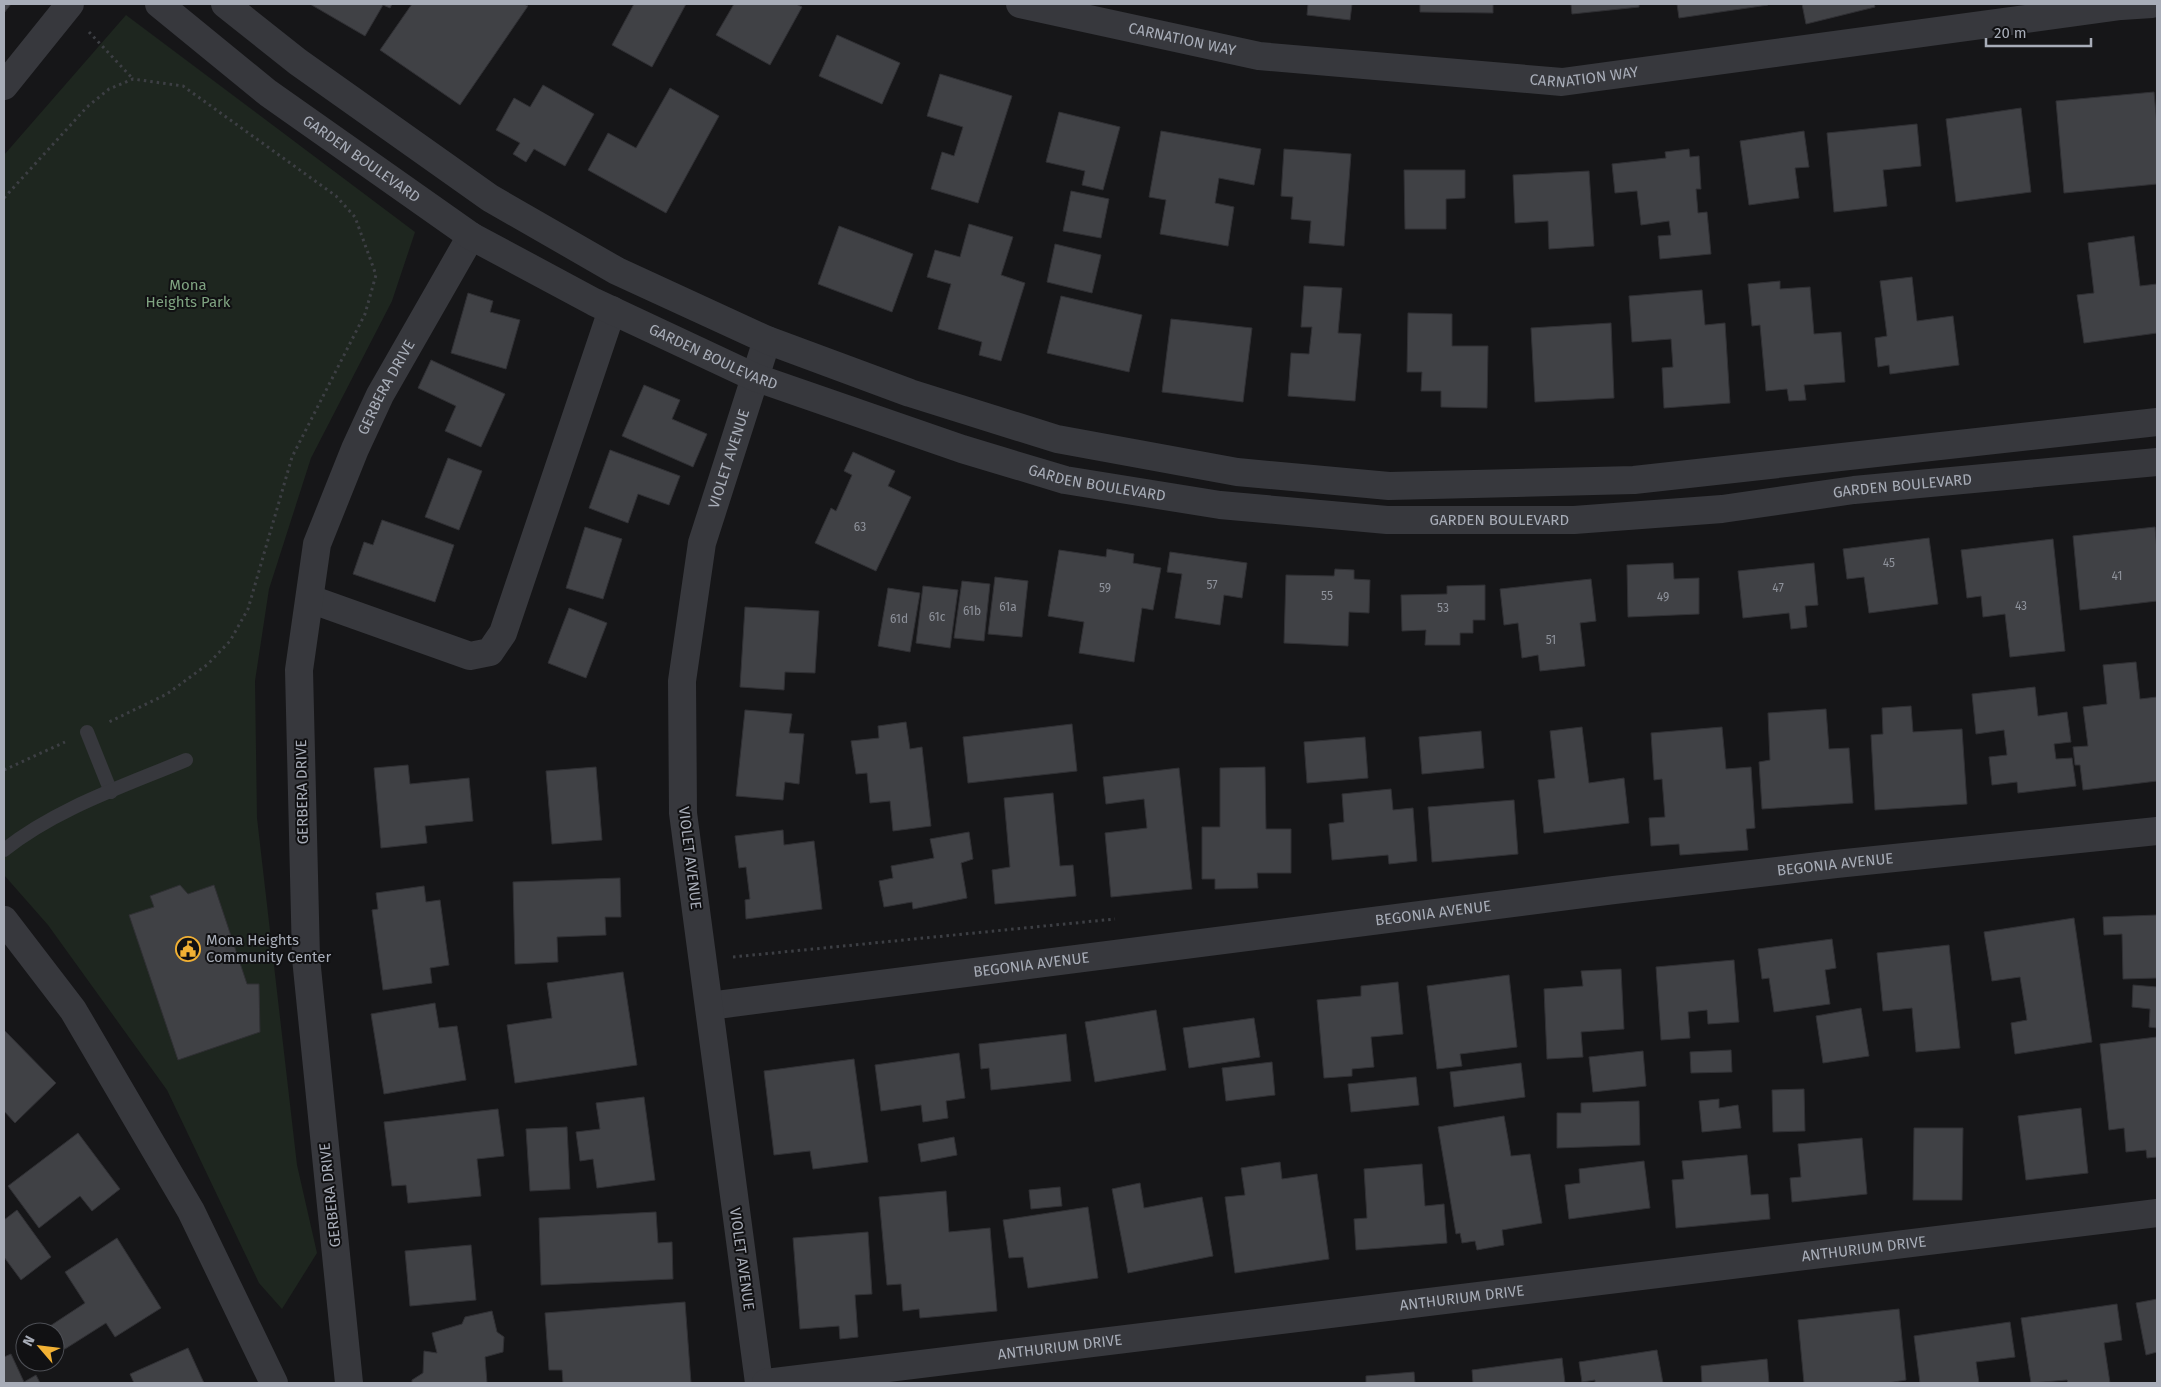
<svg xmlns="http://www.w3.org/2000/svg" width="2161" height="1387" font-family="'Fira Sans',sans-serif">
<style>
.green{fill:#1e261f}
.building{fill:#404145;stroke:#303034}
.lines{fill:none;stroke-linecap:round;stroke-linejoin:round}
.path{stroke:#3d3f44;stroke-width:3;stroke-dasharray:2.5 4;stroke-linecap:butt}
.service{stroke:#37383d;stroke-width:14}
.minor{stroke:#37383d;stroke-width:28}
.tertiary{stroke:#37383d;stroke-width:28}
.labels{text-anchor:middle;dominant-baseline:central;stroke-width:4;stroke-linejoin:round;paint-order:stroke}
.number-label{font-size:12px;fill:#8e929b}
.street-label{font-size:15px;fill:#a8adb8;stroke:#111113}
.park-label{font-size:15px;fill:#7fa381;stroke:#111113}
.poi-label{font-size:15px;fill:#a8adb8;stroke:#111113;text-anchor:start}
</style>
<rect width="100%" height="100%" fill="#161618"/>
<!-- green -->
<path class="green" d="M126 15 415 232 392 301 311 458 269 589 255 681 257 818 297 1165 317 1253 282 1309 259 1283 167 1090 48 925 4 875V155Z"/>
<!-- building -->
<g class="building">
<path d="M4 4H11L4 13Z"/>
<path d="M310 4H392L390 8 383 5 365 36Z"/>
<path d="M412 4H524L528 6 460 105 380 50Z"/>
<path d="M634 4H686L652 67 612 45Z"/>
<path d="M734 4H796L802 7 770 65 716 35Z"/>
<path d="M1308 4H1352L1350 20 1307 15Z"/>
<path d="M1420 4H1493V13L1420 12Z"/>
<path d="M1571 4H1639V7L1572 14Z"/>
<path d="M1677 4H1768V5L1679 18Z"/>
<path d="M1802 4H1874L1875 7 1806 24Z"/>
<path d="M837 35 900 63 882 104 819 76Z"/>
<path d="M940 74 1012 96 978 203 931 189 942 152 954 156 963 127 927 116Z"/>
<path d="M543 85 594 114 565 166 534 149 526 162 513 154 520 143 496 130 514 98 530 107Z"/>
<path d="M670 88 719 116 666 213 588 170 608 133 636 148Z"/>
<path d="M2154 92 2157 126V184L2064 193 2056 101Z"/>
<path d="M2021 108 2031 192 1956 202 1946 119Z"/>
<path d="M1059 112 1120 127 1103 190 1082 185 1085 171 1046 162Z"/>
<path d="M1917 124 1921 166 1883 170 1887 206 1834 212 1827 133Z"/>
<path d="M1161 131 1261 149 1254 185 1219 178 1215 203 1234 207 1228 246 1160 234 1166 200 1149 197Z"/>
<path d="M1804 131 1809 167 1795 168 1799 198 1749 205 1740 141Z"/>
<path d="M1284 149 1351 154 1344 246 1309 243 1311 221 1291 219 1293 197 1281 196Z"/>
<path d="M1689 149 1690 157 1699 156 1701 189H1696L1698 213 1707 212 1711 254 1660 259 1658 236 1671 235 1669 221 1641 225 1637 191 1615 193 1612 164 1666 158 1665 152Z"/>
<path d="M1404 170H1465V198L1446 199V229H1405Z"/>
<path d="M1589 171 1594 246 1549 249 1548 221 1515 223 1513 175Z"/>
<path d="M1071 191 1109 199 1101 238 1063 231Z"/>
<path d="M969 224 1013 237 1001 275 1025 283 1001 361 979 355 982 342 938 329 951 284 927 277 935 250 960 257Z"/>
<path d="M839 226 913 254 892 312 818 284Z"/>
<path d="M2134 236 2140 286 2157 284V333L2084 343 2077 295 2094 293 2088 243Z"/>
<path d="M1055 244 1101 255 1092 293 1047 282Z"/>
<path d="M1912 277 1917 321 1953 316 1959 365 1890 374 1889 365 1878 367 1875 338 1887 336 1880 281Z"/>
<path d="M1780 281V289L1810 287 1814 334 1841 332 1845 382 1804 385 1806 400 1789 401 1787 389 1766 391 1760 325 1752 326 1748 284Z"/>
<path d="M1304 286 1342 288 1338 333 1361 334 1355 401 1288 396 1291 353 1309 354 1312 327H1301Z"/>
<path d="M1702 290 1705 325 1725 323 1730 403 1664 408 1662 368 1673 367 1671 339 1632 342 1629 296Z"/>
<path d="M468 293 493 301 490 312 520 320 506 369 451 353Z"/>
<path d="M1061 296 1142 315 1129 372 1047 353Z"/>
<path d="M1408 313 1452 314V346H1488L1487 408 1441 407V391H1421L1422 372H1407Z"/>
<path d="M1171 319 1252 328 1243 402 1162 392Z"/>
<path d="M1611 323 1614 398 1535 402 1531 328Z"/>
<path d="M431 360 505 394 481 447 445 431 456 406 418 388Z"/>
<path d="M644 385 680 400 672 419 707 434 693 467 622 436Z"/>
<path d="M610 450 680 476 669 505 638 494 628 523 589 508Z"/>
<path d="M853 452 895 471 888 486 911 497 876 571 815 543 831 508 836 511 852 475 844 471Z"/>
<path d="M448 458 482 471 459 530 425 517Z"/>
<path d="M382 520 454 545 435 602 353 574 364 542 373 545Z"/>
<path d="M585 527 622 539 603 599 566 588Z"/>
<path d="M2155 527 2157 551V601L2080 610 2073 536Z"/>
<path d="M1929 538 1938 604 1869 613 1864 577 1847 579 1843 549Z"/>
<path d="M2053 539 2065 651 2010 657 2005 614 1983 617 1981 596 1967 598 1961 550Z"/>
<path d="M1107 549 1134 554 1133 563 1161 568 1153 610 1142 608 1134 662 1079 653 1084 622 1048 616 1059 550 1106 557Z"/>
<path d="M1170 552 1247 563 1242 598 1224 595 1220 625 1175 618 1182 574 1167 572Z"/>
<path d="M1673 563 1674 579 1699 578V614L1628 617 1627 565Z"/>
<path d="M1814 563 1818 605 1805 606 1807 627 1791 629 1789 613 1743 618 1738 571Z"/>
<path d="M1335 569 1354 570V579L1370 580 1369 613 1349 612 1348 646 1284 643 1286 575 1334 576Z"/>
<path d="M995 577 1028 581 1022 637 988 634Z"/>
<path d="M1591 579 1596 621 1580 623 1585 666 1540 671 1538 655 1522 658 1518 623 1504 625 1500 589Z"/>
<path d="M962 581 990 584 984 641 954 638Z"/>
<path d="M1485 585V620H1473V633H1460V645H1425L1426 630 1402 631 1401 595 1447 594V586Z"/>
<path d="M923 586 958 590 950 648 916 643Z"/>
<path d="M888 588 920 593 910 652 878 646Z"/>
<path d="M745 607 819 611 815 673 785 672 784 690 740 687Z"/>
<path d="M569 608 607 623 586 678 548 663Z"/>
<path d="M2136 662 2140 699 2157 697V781L2083 790 2080 765H2075L2073 747 2088 746 2083 707 2107 704 2103 665Z"/>
<path d="M2035 687 2038 716 2067 712 2071 742 2054 744 2056 759 2072 758 2076 786 2018 793 2017 782 1992 785 1989 757 2007 755 2004 730 1976 734 1972 694Z"/>
<path d="M1911 706 1913 732 1962 729 1967 804 1875 810 1871 735 1883 734 1882 708Z"/>
<path d="M1826 709 1829 749 1849 748 1853 803 1762 809 1759 762 1770 760 1768 713Z"/>
<path d="M745 710 792 714 789 733 804 734 799 784 785 782 783 800 736 796Z"/>
<path d="M906 722 910 749 922 747 931 826 893 831 890 801 870 803 867 773 856 774 851 741 879 738 878 726Z"/>
<path d="M1072 724 1077 771 968 783 963 737Z"/>
<path d="M1582 727 1589 783 1624 778 1629 823 1544 833 1538 780 1555 778 1550 731Z"/>
<path d="M1722 727 1726 769 1751 767 1755 828 1746 829 1748 850 1680 855 1679 844 1651 846 1649 818 1665 817 1662 779 1654 780 1651 733Z"/>
<path d="M1481 731 1484 768 1422 774 1419 737Z"/>
<path d="M1365 737 1368 778 1307 783 1304 742Z"/>
<path d="M408 765 410 784 469 778 473 821 425 826 427 843 381 848 374 768Z"/>
<path d="M596 767 602 840 552 844 546 771Z"/>
<path d="M1265 767 1266 829H1291V873H1257L1258 888 1215 889V879H1202V827H1220V768Z"/>
<path d="M1179 768 1192 889 1111 897 1105 833 1147 828 1144 799 1106 804 1103 777Z"/>
<path d="M1391 789 1393 810 1413 808 1417 861 1389 864 1388 855 1332 860 1329 824 1344 822 1342 794Z"/>
<path d="M1053 793 1060 866 1073 865 1076 896 995 904 992 870 1010 867 1004 798Z"/>
<path d="M1514 800 1518 854 1432 862 1428 807Z"/>
<path d="M783 830 784 845 814 841 822 909 746 919 745 900 750 899 746 867 739 868 735 836Z"/>
<path d="M969 832 973 859 961 863 967 898 913 909 912 902 884 907 879 881 893 878 891 866 934 858 930 839Z"/>
<path d="M620 878 621 917H605L606 935 557 937 558 962 515 964 513 882Z"/>
<path d="M180 885 188 894 214 885 247 984H259L260 1032 178 1060 129 915 154 907 150 896Z"/>
<path d="M424 886 426 902 440 900 449 965 430 968 432 983 383 990 372 910 378 909 376 893Z"/>
<path d="M2157 915V978L2123 979 2122 934 2104 935 2103 917Z"/>
<path d="M2074 918 2092 1042 2015 1054 2011 1023 2027 1020 2020 977 1992 981 1984 932Z"/>
<path d="M1832 939 1836 968 1825 970 1830 1004 1774 1012 1769 978 1762 979 1758 949Z"/>
<path d="M1949 945 1960 1048 1916 1052 1912 1008 1883 1011 1877 953Z"/>
<path d="M1734 960 1739 1022 1708 1024 1707 1010 1688 1012 1690 1038 1661 1040 1656 967Z"/>
<path d="M1621 969 1624 1029 1581 1032 1583 1057 1547 1059 1544 989 1583 986 1581 971Z"/>
<path d="M623 972 637 1065 515 1083 507 1025 552 1018 547 983Z"/>
<path d="M1509 975 1517 1047 1460 1054 1462 1066 1437 1069 1427 986Z"/>
<path d="M1398 982 1403 1034 1371 1037 1374 1067 1352 1069V1076L1324 1078 1317 1000 1361 996V986Z"/>
<path d="M2133 985 2157 987V1028L2149 1027 2150 1009 2132 1007Z"/>
<path d="M435 1003 439 1028 457 1026 466 1080 384 1094 371 1014Z"/>
<path d="M1861 1008 1869 1056 1823 1063 1816 1016Z"/>
<path d="M1156 1010 1166 1070 1095 1082 1085 1022Z"/>
<path d="M1254 1018 1260 1057 1189 1068 1183 1028Z"/>
<path d="M4 1030 56 1083 15 1123 4 1111Z"/>
<path d="M1066 1034 1071 1081 991 1090 989 1068 981 1069 979 1044Z"/>
<path d="M2157 1037V1157L2147 1158 2146 1150 2126 1152 2124 1128 2109 1130 2100 1044Z"/>
<path d="M1731 1050 1732 1072 1691 1073 1690 1052Z"/>
<path d="M1643 1051 1646 1086 1593 1092 1589 1057Z"/>
<path d="M959 1053 965 1098 946 1101 948 1118 923 1122 921 1105 881 1111 875 1065Z"/>
<path d="M854 1059 868 1162 813 1169 810 1151 774 1155 764 1071Z"/>
<path d="M1272 1062 1275 1095 1226 1101 1222 1068Z"/>
<path d="M1521 1063 1525 1097 1454 1107 1450 1072Z"/>
<path d="M1416 1077 1419 1105 1351 1112 1348 1084Z"/>
<path d="M1804 1089 1805 1131 1773 1132 1772 1090Z"/>
<path d="M644 1097 655 1180 597 1188 593 1159 580 1161 576 1132 600 1129 596 1103Z"/>
<path d="M1719 1099V1108L1738 1105 1741 1128 1702 1132 1699 1101Z"/>
<path d="M1639 1101 1640 1145 1557 1148V1113H1581V1103Z"/>
<path d="M2081 1108 2088 1173 2026 1180 2018 1116Z"/>
<path d="M498 1109 504 1156 477 1159 481 1196 408 1203 406 1185 392 1186 384 1122Z"/>
<path d="M1504 1116 1511 1156 1530 1154 1542 1223 1502 1230 1504 1245 1477 1250 1475 1241 1462 1243 1460 1233 1456 1234 1438 1127Z"/>
<path d="M567 1127 570 1189 530 1191 526 1129Z"/>
<path d="M1914 1128H1963L1962 1200H1913Z"/>
<path d="M78 1133 120 1189 92 1211 80 1196 39 1228 8 1186Z"/>
<path d="M954 1137 957 1155 921 1162 918 1144Z"/>
<path d="M1862 1138 1867 1194 1792 1202 1790 1178 1801 1177 1798 1144Z"/>
<path d="M1747 1155 1751 1195 1768 1194 1770 1219 1676 1228 1672 1180 1684 1179 1682 1161Z"/>
<path d="M1644 1161 1650 1208 1569 1219 1565 1185 1580 1183 1579 1169Z"/>
<path d="M1280 1162 1282 1179 1317 1174 1329 1259 1235 1273 1225 1197 1245 1195 1241 1168Z"/>
<path d="M1422 1164 1425 1206 1444 1204 1447 1243 1356 1250 1354 1219 1367 1218 1364 1169Z"/>
<path d="M1140 1183 1144 1208 1202 1197 1213 1256 1128 1273 1112 1189Z"/>
<path d="M1060 1187 1062 1206 1031 1209 1029 1190Z"/>
<path d="M946 1191 949 1232 990 1228 997 1311 920 1318 919 1309 903 1311 901 1284 887 1285 879 1197Z"/>
<path d="M1088 1207 1098 1278 1028 1288 1023 1257 1009 1258 1003 1220Z"/>
<path d="M17 1210 51 1257 21 1280 4 1257V1220Z"/>
<path d="M656 1212 658 1243 672 1242 673 1279 541 1285 539 1218Z"/>
<path d="M868 1232 872 1294 855 1295 858 1337 840 1339 839 1326 800 1329 793 1238Z"/>
<path d="M117 1238 161 1308 115 1337 106 1323 65 1349 50 1326 85 1303 65 1272Z"/>
<path d="M471 1245 476 1300 410 1306 405 1251Z"/>
<path d="M2157 1299V1352L2146 1355 2136 1303Z"/>
<path d="M685 1302 691 1383H563L562 1370H549L545 1313Z"/>
<path d="M2117 1304 2122 1340 2104 1343 2110 1383H2068L2067 1380 2031 1383 2021 1318Z"/>
<path d="M1899 1309 1906 1380 1888 1383H1804L1798 1320Z"/>
<path d="M492 1311 497 1332 504 1337 503 1352 485 1357 487 1383H412V1380L423 1373 424 1351 437 1353 432 1333 462 1324 465 1317Z"/>
<path d="M2010 1322 2015 1357 1976 1362 1979 1383H1920L1914 1336Z"/>
<path d="M188 1348 204 1383H134L130 1374Z"/>
<path d="M1657 1350 1663 1383H1595V1380L1582 1382 1579 1362Z"/>
<path d="M11 1354 24 1382 36 1375 40 1383H4V1357Z"/>
<path d="M1562 1358 1565 1383H1473L1472 1370Z"/>
<path d="M1767 1359 1769 1383H1702L1701 1366Z"/>
<path d="M1414 1372 1415 1383H1366V1376Z"/>
</g>
<g class="lines">
<!-- path -->
<g class="path">
<path d="M89 32 133 79"/>
<path d="M4 198 87 107 109 89 133 79 183 86 336 196 355 217 376 275 365 314 292 457 248 609 230 641 208 664 167 694 109 722"/>
<path d="M4 770 65 742"/>
<path d="M733 957 1115 919"/>
</g>
<!-- service -->
<g class="service">
<path d="M87 732 111 792"/>
<path d="M4 850C57 808 124 786 186 760"/>
</g>
<!-- minor -->
<g class="minor">
<path id="s1" d="M1020 4 1259 56 1562 82 2121 6 2152 4"/>
<path d="M4 86 70 4"/>
<path d="M310 599 470 656 490 652 503 633 612 310"/>
<path d="M4 920 73 1010 191 1211 274 1383"/>
<path id="s2" d="M709 1006 1614 890 1836 864 2157 831"/>
<path id="s3" d="M349 1383 306 958 299 670 317 544 355 449 380 395 471 236"/>
<path id="s4" d="M759 1383 683 813 682 681 702 543 767 340"/>
<path id="s5" d="M766 1383 2157 1213"/>
</g>
<!-- tertiary -->
<g class="tertiary">
<path id="s6" d="M159 4 268 93 471 236 594 302 754 377 962 449 1065 480 1220 505 1387 520H1574L1722 509 1854 490 2157 462"/>
<path d="M225 4 298 62 490 198 617 271 767 340 910 393 1057 439 1237 472 1389 486 1634 480 2157 422"/>
</g>
</g>
<!-- icons -->
<defs>
<symbol id="civic-ring" viewBox="-11 -11 22 22"><circle r="9.5" fill="#111113" stroke="#f2b134" stroke-width="1.5"/><path d="M-.6-6.5H3V-4.5H.6V-3L4-1V1h2V6H-6V1h2V-1L-.6-3ZM-1.2 2.5V6h2.4V2.5Z" fill="#f2b134"/></symbol>
</defs>
<g fill-rule="evenodd">
<use href="#civic-ring" x="174" y="935" width="28" height="28"/>
</g>
<g class="labels">
<!-- number labels -->
<g class="number-label">
<text x="860" y="527">63</text>
<text x="1889" y="563">45</text>
<text x="2117" y="576">41</text>
<text x="1212" y="585">57</text>
<text x="1105" y="588">59</text>
<text x="1778" y="588">47</text>
<text x="1327" y="596">55</text>
<text x="1663" y="597">49</text>
<text x="2021" y="606">43</text>
<text x="1008" y="607">61a</text>
<text x="1443" y="608">53</text>
<text x="972" y="611">61b</text>
<text x="937" y="617">61c</text>
<text x="899" y="619">61d</text>
<text x="1551" y="640">51</text>
</g>
<!-- street labels -->
<g class="street-label">
<text stroke="none"><textPath href="#s1" startOffset="166">CARNATION WAY</textPath></text>
<text stroke="none"><textPath href="#s1" startOffset="571">CARNATION WAY</textPath></text>
<text stroke="none"><textPath href="#s6" startOffset="255">GARDEN BOULEVARD</textPath></text>
<text stroke="none"><textPath href="#s6" startOffset="660">GARDEN BOULEVARD</textPath></text>
<text stroke="none"><textPath href="#s3" startOffset="1014">GERBERA DRIVE</textPath></text>
<text stroke="none"><textPath href="#s4" startOffset="935">VIOLET AVENUE</textPath></text>
<text stroke="none"><textPath href="#s6" startOffset="1065">GARDEN BOULEVARD</textPath></text>
<text stroke="none"><textPath href="#s6" startOffset="1875">GARDEN BOULEVARD</textPath></text>
<text stroke="none"><textPath href="#s6" startOffset="1470">GARDEN BOULEVARD</textPath></text>
<text transform="translate(302 792) rotate(-91)">GERBERA DRIVE</text>
<text transform="translate(690 858) rotate(83)">VIOLET AVENUE</text>
<text stroke="none"><textPath href="#s2" startOffset="1135">BEGONIA AVENUE</textPath></text>
<text stroke="none"><textPath href="#s2" startOffset="730">BEGONIA AVENUE</textPath></text>
<text stroke="none"><textPath href="#s2" startOffset="325">BEGONIA AVENUE</textPath></text>
<text transform="translate(330 1195) rotate(-96)">GERBERA DRIVE</text>
<text stroke="none"><textPath href="#s5" startOffset="1106">ANTHURIUM DRIVE</textPath></text>
<text transform="translate(742 1259) rotate(82)">VIOLET AVENUE</text>
<text stroke="none"><textPath href="#s5" startOffset="701">ANTHURIUM DRIVE</textPath></text>
<text stroke="none"><textPath href="#s5" startOffset="296">ANTHURIUM DRIVE</textPath></text>
</g>
<!-- park labels -->
<g class="park-label">
<text x="188" y="285">Mona<tspan x="188" dy="17">Heights Park</tspan></text>
</g>
<!-- poi labels -->
<g class="poi-label">
<text x="206" y="940">Mona Heights<tspan x="206" dy="17">Community Center</tspan></text>
</g>
</g>
<!-- border -->
<rect width="2161" height="1387" fill="none" stroke="#a8adb8" stroke-width="10"/>
<!-- north arrow -->
<g transform="translate(40 1347) rotate(298)"><circle r="24" fill="#111113" stroke="#4d4f55"/>
<path d="M0-4L9 19L0 12L-9 19Z" fill="#f2b134"/>
<text y="-8" font-size="14" font-weight="bold" text-anchor="middle" fill="#a8adb8">N</text>
</g>
<!-- scale -->
<path d="M1986 38v8h105v-8" fill="none" stroke="#a8adb8" stroke-width="2.5"/>
<text x="1994" y="38" font-size="15" fill="#a8adb8" stroke="#111113" stroke-width="4" paint-order="stroke">20 m</text>
</svg>
